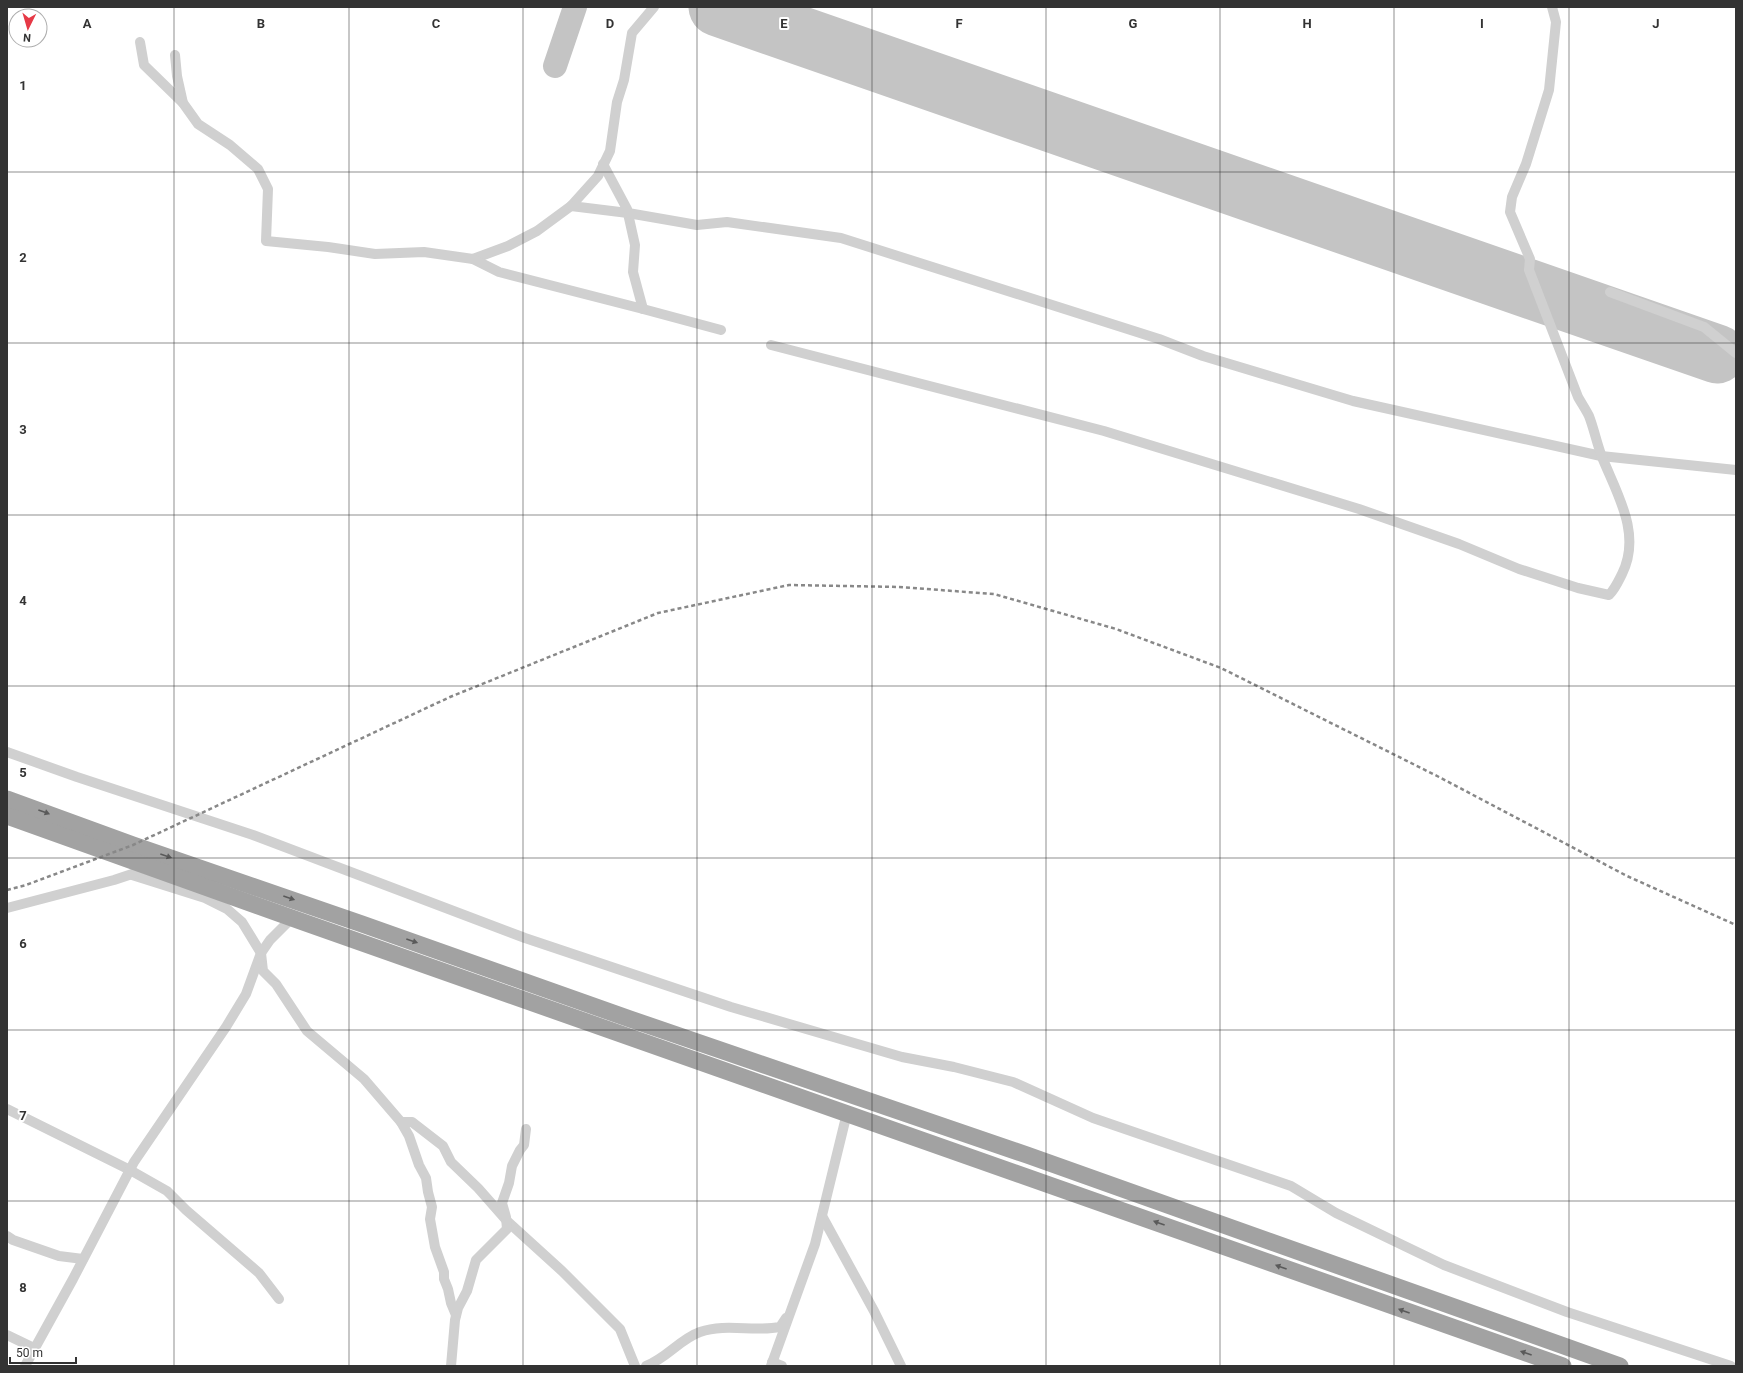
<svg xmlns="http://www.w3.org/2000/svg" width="1743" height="1373" font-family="Roboto,sans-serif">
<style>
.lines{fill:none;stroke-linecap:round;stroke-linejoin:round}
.taxiway{stroke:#c4c4c4;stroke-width:24}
.runway{stroke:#c4c4c4;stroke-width:59}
.minor{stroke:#d0d0d0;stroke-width:10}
.trunk{stroke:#a2a2a2;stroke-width:17}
.rail{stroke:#888;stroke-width:2.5;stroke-dasharray:4 3;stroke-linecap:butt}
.oneway{fill:#5a5a5a}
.grid{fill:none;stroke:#333;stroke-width:1;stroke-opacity:0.55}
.grid-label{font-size:13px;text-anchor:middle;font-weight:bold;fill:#333;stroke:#fff;stroke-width:4;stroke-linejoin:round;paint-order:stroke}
</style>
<rect width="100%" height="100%" fill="#fff"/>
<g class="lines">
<!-- taxiway -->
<path class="taxiway" d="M555 66 575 7"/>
<!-- runway -->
<path class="runway" d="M718 7 1717 354"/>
<!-- minor -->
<g class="minor">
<path d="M140 42 144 65 183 103"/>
<path d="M175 55 177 76 183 103 198 124 230 145 258 169 268 189 266 241 328 247 375 254 424 252 473 259 508 246 537 231 571 206 598 176 610 151 617 102 624 80 632 33 654 7"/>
<path d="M603 164 627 209 635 245 633 272 643 309 721 330"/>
<path d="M571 206 628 213 697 225 727 222 841 238 1159 339 1203 356 1353 401 1601 456 1736 470"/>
<path d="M473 259 499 272 643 309"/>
<path d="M1610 292 1704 327 1736 353"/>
<path d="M771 345 1104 431 1359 509 1459 544 1519 569 1578 588 1609 595C1615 589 1618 582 1622 574 1642 534 1617 494 1602 457 1597 444 1594 429 1589 416 1586 410 1582 404 1578 397L1529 270 1530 259 1510 212 1512 197 1526 164 1549 90 1556 22 1552 7"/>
<path d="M7 752 77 777 253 835 525 938 731 1007 902 1057 954 1067 1013 1082 1093 1118 1291 1186 1336 1213 1444 1265 1567 1312 1731 1366"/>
<path d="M132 875 205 898 227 909 242 922 261 953 263 971 276 984 307 1031 364 1079 401 1122H412L443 1146 451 1162 478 1188 507 1221 562 1271 620 1329 635 1366"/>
<path d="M7 908 114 880 138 872"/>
<path d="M7 1109 130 1170 167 1191 186 1210 259 1273 279 1299"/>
<path d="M401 1122 409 1136 419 1165 426 1178 428 1192 432 1207 430 1219 435 1247 444 1272V1279L448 1289 451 1303 456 1315"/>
<path d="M822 1216 874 1311 901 1366"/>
<path d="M7 1236 13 1240 59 1256 83 1259"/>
<path d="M7 1335 34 1348"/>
<path d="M772 1362 782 1366"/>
<path d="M25 1366 73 1279 134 1162 226 1027 246 994 261 953 270 940 292 918"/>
<path d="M451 1366 455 1320 458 1308 467 1291 476 1260 507 1229 506 1217 502 1203 509 1183 512 1166 520 1150 524 1145 526 1129"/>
<path d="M646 1366C667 1358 680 1339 700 1332 726 1323 753 1332 780 1327L786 1318"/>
<path d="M771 1366 815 1244 847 1113"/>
</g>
<!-- trunk -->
<g class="trunk">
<path d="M7 799 133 845 362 924 630 1019 1027 1155 1620 1366"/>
<path d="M7 816 303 922 1563 1366"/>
</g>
<!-- rail -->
<path class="rail" d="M7 890 26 885 133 845 450 697 658 613 789 585 899 587 994 594 1116 629 1221 668 1439 777 1627 876 1736 925"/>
</g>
<!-- one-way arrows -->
<defs><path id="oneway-solid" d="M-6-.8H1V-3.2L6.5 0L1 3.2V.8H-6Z"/></defs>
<g class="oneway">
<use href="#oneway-solid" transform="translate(44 812) rotate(20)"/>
<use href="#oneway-solid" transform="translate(166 856) rotate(19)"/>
<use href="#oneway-solid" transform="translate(289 898) rotate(19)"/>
<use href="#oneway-solid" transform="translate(412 941) rotate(19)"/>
<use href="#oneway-solid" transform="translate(1159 1223) rotate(-160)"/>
<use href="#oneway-solid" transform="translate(1281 1267) rotate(-160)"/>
<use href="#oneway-solid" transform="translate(1404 1311) rotate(-160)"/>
<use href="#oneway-solid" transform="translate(1526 1353) rotate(-161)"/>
</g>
<!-- grid -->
<path class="grid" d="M174 7V1366M349 7V1366M523 7V1366M697 7V1366M872 7V1366M1046 7V1366M1220 7V1366M1394 7V1366M1569 7V1366M7 172H1736M7 343H1736M7 515H1736M7 686H1736M7 858H1736M7 1030H1736M7 1201H1736"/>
<g class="grid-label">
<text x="87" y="28">A</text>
<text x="261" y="28">B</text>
<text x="436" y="28">C</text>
<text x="610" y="28">D</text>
<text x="784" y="28">E</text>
<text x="959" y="28">F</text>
<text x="1133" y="28">G</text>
<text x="1307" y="28">H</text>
<text x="1482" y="28">I</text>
<text x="1656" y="28">J</text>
<text x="23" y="90">1</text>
<text x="23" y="262">2</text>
<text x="23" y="434">3</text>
<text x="23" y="605">4</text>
<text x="23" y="777">5</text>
<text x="23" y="948">6</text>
<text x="23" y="1120">7</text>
<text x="23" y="1292">8</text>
</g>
<!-- border -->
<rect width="1743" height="1373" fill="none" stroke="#333333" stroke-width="16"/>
<!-- north arrow -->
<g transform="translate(28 28) rotate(185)"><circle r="19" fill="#ffffff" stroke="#adadad"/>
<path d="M0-3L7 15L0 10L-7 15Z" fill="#e63946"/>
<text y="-6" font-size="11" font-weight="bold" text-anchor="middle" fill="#333333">N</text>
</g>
<!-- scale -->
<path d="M10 1357v6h66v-6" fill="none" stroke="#333333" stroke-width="2"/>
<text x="16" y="1357" font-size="12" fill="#333333" stroke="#ffffff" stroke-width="3" paint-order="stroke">50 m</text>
</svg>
